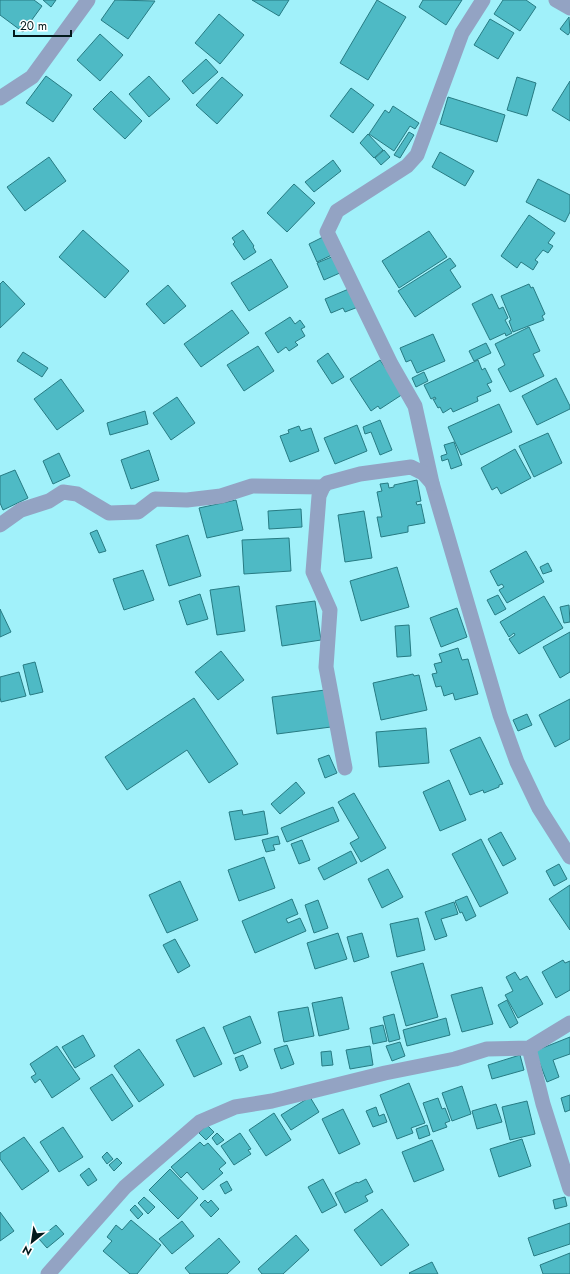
<svg xmlns="http://www.w3.org/2000/svg" width="570" height="1274" font-family="Jost,sans-serif">
<style>
.building{fill:#4ebac5;stroke:#277b83}
.lines{fill:none;stroke-linecap:round;stroke-linejoin:round}
.minor{stroke:#93a3c3;stroke-width:15}
</style>
<rect width="100%" height="100%" fill="#a1f1fa"/>
<!-- building -->
<g class="building">
<path d="M0 0H34L42 6 23 32 0 15Z"/>
<path d="M43 0H56L51 7Z"/>
<path d="M115 0 155 1 128 39 101 20Z"/>
<path d="M252 0H289L279 16Z"/>
<path d="M377 0 406 17 368 80 340 63Z"/>
<path d="M423 0H462L446 25 419 7Z"/>
<path d="M503 0H526L536 7 520 31 494 14Z"/>
<path d="M219 14 244 35 220 64 195 43Z"/>
<path d="M569 17 570 32 568 35 560 29Z"/>
<path d="M490 19 514 33 498 59 474 45Z"/>
<path d="M100 34 123 55 100 81 77 60Z"/>
<path d="M206 59 218 72 193 94 182 81Z"/>
<path d="M46 76 72 95 53 122 26 103Z"/>
<path d="M149 76 170 99 149 117 129 94Z"/>
<path d="M222 77 243 95 217 124 196 105Z"/>
<path d="M517 77 536 83 527 116 507 110Z"/>
<path d="M570 81V121L552 110Z"/>
<path d="M351 88 374 105 353 133 330 116Z"/>
<path d="M111 91 142 121 125 139 93 109Z"/>
<path d="M448 97 505 115 497 142 440 124Z"/>
<path d="M393 106 419 123 415 129 410 126 394 151 369 134 385 110 389 113Z"/>
<path d="M409 132 414 135 400 158 394 155Z"/>
<path d="M368 134 383 150 374 158 360 143Z"/>
<path d="M384 150 390 157 381 165 375 158Z"/>
<path d="M440 152 474 171 465 186 432 167Z"/>
<path d="M49 157 66 181 25 211 7 187Z"/>
<path d="M333 160 341 171 314 192 305 182Z"/>
<path d="M538 179 570 195V212L565 222 526 202Z"/>
<path d="M294 184 315 203 287 232 267 213Z"/>
<path d="M529 215 555 233 548 243 553 246 548 253 543 250 535 260 538 262 533 270 521 262 517 268 501 256Z"/>
<path d="M83 230 129 271 105 298 59 257Z"/>
<path d="M243 230 254 246 253 247 256 252 244 260 233 244 235 242 232 238Z"/>
<path d="M429 231 447 257 399 288 382 261Z"/>
<path d="M325 236 334 254 317 262 309 244Z"/>
<path d="M334 256 342 272 324 280 317 263Z"/>
<path d="M450 258 456 266 450 270 461 287 415 317 398 291Z"/>
<path d="M271 259 288 287 249 311 231 283Z"/>
<path d="M3 281 25 304 0 328V284Z"/>
<path d="M529 284 531 288 533 287 545 314 542 316 544 320 513 332 509 321 511 320 501 296Z"/>
<path d="M168 285 186 306 164 324 146 304Z"/>
<path d="M351 288 358 307 345 312 343 308 331 313 325 299Z"/>
<path d="M492 294 499 309 503 307 508 318 505 320 512 333 506 336 505 333 490 340 472 304Z"/>
<path d="M232 310 249 333 201 367 184 344Z"/>
<path d="M290 317 295 324 300 320 305 327 301 329 305 336 295 342 298 345 289 351 286 347 278 353 265 333Z"/>
<path d="M529 327 540 351 533 354 544 376 510 392 498 369 505 365 495 344Z"/>
<path d="M433 334 445 361 417 373 411 360 406 362 400 348Z"/>
<path d="M486 343 491 353 474 361 469 351Z"/>
<path d="M258 346 274 371 244 391 227 365Z"/>
<path d="M23 352 48 368 42 377 17 361Z"/>
<path d="M328 353 344 377 332 384 317 361Z"/>
<path d="M380 360 403 394 380 409 378 406 371 411 350 379Z"/>
<path d="M478 360 482 370 485 368 492 382 487 384 491 391 477 397 478 401 453 412 451 408 443 413 440 407 438 408 433 399H436L435 397 431 399 424 385Z"/>
<path d="M424 372 428 381 416 387 412 378Z"/>
<path d="M556 378 570 406V409L537 425 522 396Z"/>
<path d="M61 379 84 411 57 430 34 399Z"/>
<path d="M177 397 195 423 171 440 153 413Z"/>
<path d="M499 404 512 432 461 455 448 427Z"/>
<path d="M145 411 148 424 110 435 107 423Z"/>
<path d="M380 420 392 450 380 455 371 432 365 434 363 427Z"/>
<path d="M357 425 367 451 335 464 324 438Z"/>
<path d="M299 426 301 431 311 428 319 451 290 462 280 436 289 433 288 430Z"/>
<path d="M548 433 562 463 534 477 519 446Z"/>
<path d="M454 442 462 465 451 469 448 459 442 461 441 456 447 454 444 445Z"/>
<path d="M515 449 531 478 501 494 497 487 492 490 481 468Z"/>
<path d="M149 450 159 480 131 489 121 460Z"/>
<path d="M59 453 70 476 53 484 43 461Z"/>
<path d="M15 470 28 498 3 510 0 503V476Z"/>
<path d="M417 480 421 501 416 502 417 505 421 504 425 523 408 526V532L381 537 377 517H382L377 492 382 491 380 484 388 483 389 488 394 487V485Z"/>
<path d="M236 500 243 530 207 538 199 508Z"/>
<path d="M301 509 302 527 269 529 268 511Z"/>
<path d="M364 511 372 558 345 562 338 515Z"/>
<path d="M97 530 106 551 99 553 90 533Z"/>
<path d="M188 535 201 576 169 586 156 545Z"/>
<path d="M289 538 291 571 244 574 242 540Z"/>
<path d="M526 551 544 582 507 603 499 590 504 587 502 584 498 586 490 571Z"/>
<path d="M548 563 552 571 543 574 540 567Z"/>
<path d="M397 567 409 607 361 621 350 581Z"/>
<path d="M143 570 154 600 124 610 113 579Z"/>
<path d="M239 586 245 631 217 635 210 590Z"/>
<path d="M200 594 208 619 187 625 179 601Z"/>
<path d="M498 595 506 609 495 615 487 600Z"/>
<path d="M544 596 563 628 519 654 509 639 515 635 514 633 509 637 500 622Z"/>
<path d="M315 601 321 640 282 646 276 606Z"/>
<path d="M569 605 570 622 564 623 560 607Z"/>
<path d="M457 608 467 637 441 647 430 618Z"/>
<path d="M0 609 11 632 0 637Z"/>
<path d="M409 625 411 656 397 657 395 626Z"/>
<path d="M570 632V672L560 678 543 647Z"/>
<path d="M458 648 462 660 468 659 478 694 455 700 453 693 444 696 441 686 436 687 432 674 437 673 434 664 442 662 439 654Z"/>
<path d="M221 651 244 680 218 700 195 672Z"/>
<path d="M35 662 43 692 30 695 23 665Z"/>
<path d="M19 672 26 696 1 702 0 697V677Z"/>
<path d="M413 674 414 676 419 675 427 710 381 720 373 683Z"/>
<path d="M325 690 331 727 277 734 272 697Z"/>
<path d="M194 698 238 764 209 783 187 750 127 790 105 757Z"/>
<path d="M570 699V739L555 747 539 715Z"/>
<path d="M527 714 532 725 518 731 513 720Z"/>
<path d="M426 728 429 763 379 767 376 732Z"/>
<path d="M480 737 503 784 499 785V787L484 793 483 790 470 795 450 750Z"/>
<path d="M329 755 337 773 325 778 318 759Z"/>
<path d="M449 780 466 820 440 831 423 792Z"/>
<path d="M296 782 305 793 280 814 271 804Z"/>
<path d="M354 793 386 848 361 862 350 843 359 838 338 802Z"/>
<path d="M333 807 339 821 287 842 281 828Z"/>
<path d="M242 810 243 815 264 811 268 834 235 840 229 812Z"/>
<path d="M501 832 516 859 503 866 488 839Z"/>
<path d="M278 836 280 844 273 845 275 850 266 852 262 840Z"/>
<path d="M481 839 508 893 480 907 452 854Z"/>
<path d="M302 840 310 860 299 864 291 844Z"/>
<path d="M351 851 357 863 324 880 318 868Z"/>
<path d="M264 857 275 888 239 901 228 870Z"/>
<path d="M559 864 567 879 554 886 546 871Z"/>
<path d="M388 869 403 897 382 908 368 879Z"/>
<path d="M180 881 198 920 167 933 149 895Z"/>
<path d="M570 885V930L549 899Z"/>
<path d="M467 896 476 916 466 921 462 912 460 913 455 901Z"/>
<path d="M292 899 298 914 286 919 288 923 300 918 306 931 255 953 242 921Z"/>
<path d="M318 900 328 928 314 933 305 905Z"/>
<path d="M454 902 458 914 441 919 447 936 435 940 425 912Z"/>
<path d="M418 918 425 950 397 957 390 924Z"/>
<path d="M338 933 347 959 315 969 307 943Z"/>
<path d="M362 933 369 957 354 962 347 937Z"/>
<path d="M175 939 190 966 178 973 163 945Z"/>
<path d="M563 960 565 963 570 961V990L556 998 542 972Z"/>
<path d="M423 963 438 1017 406 1026 391 972Z"/>
<path d="M515 972 520 980 527 976 543 1004 518 1018 505 995 513 991 506 977Z"/>
<path d="M482 987 493 1024 462 1032 451 995Z"/>
<path d="M342 997 349 1029 319 1036 312 1003Z"/>
<path d="M507 1000 518 1023 510 1028 498 1005Z"/>
<path d="M308 1007 314 1036 284 1042 278 1012Z"/>
<path d="M394 1014 400 1039 389 1042 383 1017Z"/>
<path d="M250 1016 261 1043 234 1054 223 1027Z"/>
<path d="M446 1018 450 1035 407 1046 403 1030Z"/>
<path d="M383 1025 387 1041 373 1044 370 1028Z"/>
<path d="M204 1027 222 1064 194 1077 176 1040Z"/>
<path d="M83 1035 95 1056 75 1068 62 1047Z"/>
<path d="M570 1037V1054L553 1060 559 1077 547 1082 535 1051Z"/>
<path d="M400 1042 405 1056 392 1061 386 1046Z"/>
<path d="M287 1045 294 1064 281 1069 274 1049Z"/>
<path d="M57 1046 80 1079 52 1098 40 1079 35 1083 31 1077 36 1074 30 1064Z"/>
<path d="M370 1046 373 1065 350 1069 346 1050Z"/>
<path d="M139 1049 164 1085 139 1102 114 1066Z"/>
<path d="M331 1051 333 1065 322 1066 321 1052Z"/>
<path d="M243 1055 248 1067 240 1071 235 1058Z"/>
<path d="M520 1055 524 1070 492 1079 488 1065Z"/>
<path d="M112 1074 133 1106 112 1121 90 1088Z"/>
<path d="M409 1083 425 1123 411 1128 413 1133 397 1139 380 1095Z"/>
<path d="M462 1086 471 1114 452 1121 442 1093Z"/>
<path d="M570 1095V1110L565 1112 561 1098Z"/>
<path d="M310 1097 319 1112 291 1130 281 1115Z"/>
<path d="M438 1098 442 1109 445 1108 450 1121 445 1123 447 1127 433 1132 423 1103Z"/>
<path d="M527 1101 535 1134 510 1140 502 1107Z"/>
<path d="M496 1104 502 1122 477 1129 472 1111Z"/>
<path d="M376 1107 379 1116 384 1114 387 1122 373 1127 366 1111Z"/>
<path d="M343 1109 360 1144 339 1154 322 1119Z"/>
<path d="M274 1113 291 1140 266 1156 249 1130Z"/>
<path d="M207 1125 214 1132 206 1140 199 1133Z"/>
<path d="M427 1125 430 1135 419 1139 416 1129Z"/>
<path d="M63 1127 83 1157 59 1172 40 1142Z"/>
<path d="M217 1133 224 1140 217 1145 212 1138Z"/>
<path d="M240 1133 251 1149 248 1150 251 1154 234 1165 221 1146Z"/>
<path d="M24 1137 49 1171 22 1190 0 1159V1153Z"/>
<path d="M522 1139 531 1166 499 1177 490 1149Z"/>
<path d="M432 1140 444 1170 414 1182 402 1152Z"/>
<path d="M200 1142 204 1146 208 1143 226 1163 219 1169 223 1173 203 1190 187 1172 181 1178 171 1167Z"/>
<path d="M107 1152 113 1159 107 1164 102 1157Z"/>
<path d="M117 1158 122 1163 114 1171 109 1165Z"/>
<path d="M89 1168 97 1180 88 1186 80 1175Z"/>
<path d="M170 1169 198 1198 178 1219 149 1190Z"/>
<path d="M323 1179 337 1205 322 1213 308 1187Z"/>
<path d="M366 1179 373 1192 365 1196 368 1201 345 1213 335 1193 357 1182 358 1183Z"/>
<path d="M227 1181 232 1190 225 1194 220 1185Z"/>
<path d="M144 1197 155 1207 148 1214 138 1203Z"/>
<path d="M565 1197 567 1206 555 1209 553 1200Z"/>
<path d="M205 1200 208 1203 211 1200 219 1209 211 1217 200 1205Z"/>
<path d="M135 1205 143 1214 138 1219 130 1210Z"/>
<path d="M382 1209 409 1245 381 1266 354 1230Z"/>
<path d="M0 1212 14 1231 0 1241Z"/>
<path d="M131 1220 161 1245 137 1274H130L103 1251 112 1241 107 1237 116 1225 122 1230Z"/>
<path d="M182 1221 194 1236 172 1254 159 1239Z"/>
<path d="M570 1223V1244L534 1256 528 1238Z"/>
<path d="M56 1225 64 1234 47 1248 39 1239Z"/>
<path d="M296 1235 309 1250 283 1274H262L258 1269Z"/>
<path d="M219 1238 240 1262 227 1274H190L185 1268Z"/>
<path d="M570 1253V1274H543L540 1265Z"/>
<path d="M432 1262 438 1274H410L409 1273Z"/>
</g>
<g class="lines">
<!-- minor -->
<g class="minor">
<path d="M483 0 462 33 417 155 407 166 337 211 327 232 391 364 415 406 432 483 500 715 517 762 539 808 570 857"/>
<path d="M556 0 570 8"/>
<path d="M0 98 32 77 88 0"/>
<path d="M0 525 21 510 49 501 63 492 77 494 109 513 138 512 155 499 187 500 221 496 252 486 323 487"/>
<path d="M345 768 326 667 330 610 313 572 319 496 323 487 327 483 360 474 411 467 423 473 432 483"/>
<path d="M529 1048 543 1104 570 1189"/>
<path d="M48 1274 125 1187 200 1122 235 1107 272 1101 385 1073 455 1059 487 1049 529 1048 570 1023"/>
</g>
</g>
<!-- north arrow -->
<g transform="translate(32 1242) rotate(210)" stroke="#ffffff" stroke-width="3" paint-order="stroke">
<path d="M0-3L7 15L0 10L-7 15Z" fill="#031a1c"/>
<text y="-6" font-size="11" font-weight="bold" text-anchor="middle" fill="#031a1c">N</text>
</g>
<!-- scale -->
<path d="M14 30v6h57v-6" fill="none" stroke="#031a1c" stroke-width="2"/>
<text x="20" y="30" font-size="12" fill="#031a1c" stroke="#ffffff" stroke-width="3" paint-order="stroke">20 m</text>
</svg>
